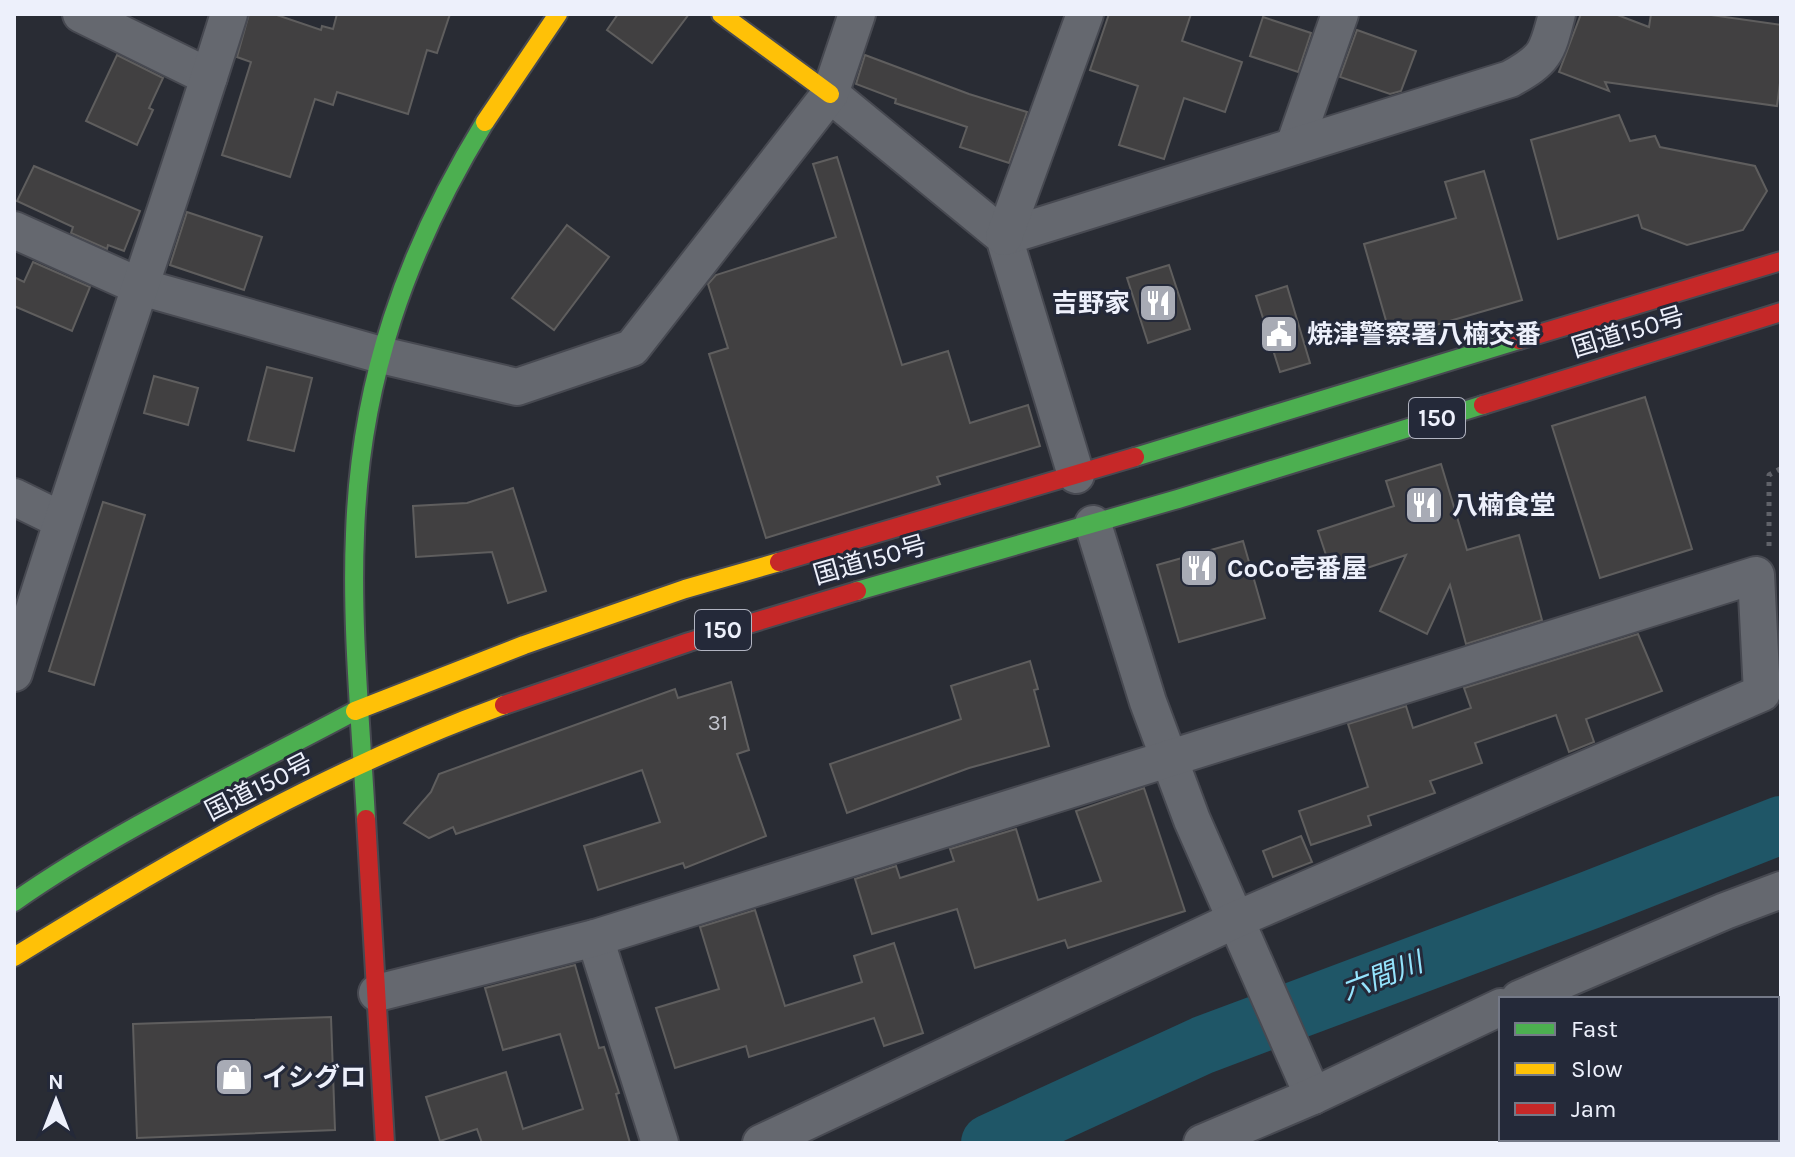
<svg xmlns="http://www.w3.org/2000/svg" width="1795" height="1157" font-family="Karla,'Noto Sans JP',sans-serif">
<style>
.lines{fill:none;stroke-linecap:round;stroke-linejoin:round}
.river{stroke:#1f5667;stroke-width:58}
.building{fill:#414041;stroke:#5f5e5e;stroke-width:2}
.street-casing{stroke:#474951;stroke-width:40}
.fast-casing{stroke:#474951;stroke-width:22}
.slow-casing{stroke:#474951;stroke-width:22}
.jam-casing{stroke:#474951;stroke-width:22}
.path{stroke:#606269;stroke-width:5;stroke-dasharray:4 6;stroke-linecap:butt}
.street{stroke:#65686f;stroke-width:36}
.fast{stroke:#4caf50;stroke-width:18}
.slow{stroke:#ffc107;stroke-width:18}
.jam{stroke:#c62828;stroke-width:18}
.labels{text-anchor:middle;dominant-baseline:central;stroke-width:6;stroke-linejoin:round;paint-order:stroke}
.number-label{font-size:22px;fill:#c2c4cc}
.shield{fill:#242939;stroke:#b1b4c1;stroke-width:2}
.shield-label{font-size:24px;font-weight:bold;fill:#edf0fb}
.poi-label{font-size:26px;font-weight:bold;fill:#edf0fb;stroke:#242939;text-anchor:start}
.street-label{font-size:26px;fill:#edf0fb;stroke:#242939}
.water-label{font-size:28px;font-style:italic;fill:#95e4fd;stroke:#242939}
</style>
<rect width="100%" height="100%" fill="#292c34"/>
<g class="lines">
<!-- river -->
<path class="river" d="M990 1143 1203 1045 1590 900 1781 825"/>
</g>
<!-- building -->
<g class="building">
<path d="M249 14H274L321 30 322 26 333 29 337 14H450L437 53 427 50 408 114 337 92 333 105 315 99 290 177 222 155 251 62 237 57Z"/>
<path d="M618 14H689L652 63 607 30Z"/>
<path d="M1109 14H1191L1182 41 1242 62 1225 112 1184 98 1164 159 1119 145 1138 86 1090 70Z"/>
<path d="M1581 14H1615L1649 27 1651 14H1704L1781 25V75L1777 106 1605 82 1609 91 1559 72Z"/>
<path d="M1263 17 1311 33 1298 72 1250 56Z"/>
<path d="M1357 30 1416 51 1401 91 1390 94 1340 77Z"/>
<path d="M117 55 163 78 149 108 153 110 137 145 86 121Z"/>
<path d="M865 55 969 94 1027 112 1009 163 960 147 967 127 895 103 896 99 856 84Z"/>
<path d="M1619 115 1630 141 1655 136 1660 147 1755 166 1767 191 1743 230 1687 245 1642 228 1638 215 1558 239 1531 140Z"/>
<path d="M837 157 902 365 948 351 970 423 1028 405 1040 446 937 477 940 484 766 538 709 354 728 348 708 284 716 275 836 237 813 164Z"/>
<path d="M34 166 140 211 124 251 108 245 107 249 71 233 73 227 17 201Z"/>
<path d="M1484 171 1522 300 1391 338 1364 244 1456 218 1445 182Z"/>
<path d="M187 212 262 237 244 290 170 265Z"/>
<path d="M567 225 609 257 554 330 512 298Z"/>
<path d="M33 262 90 287 72 331 14 306V277L24 282Z"/>
<path d="M1169 265 1190 329 1148 343 1127 278Z"/>
<path d="M1287 286 1310 363 1280 372 1256 296Z"/>
<path d="M267 367 312 378 294 451 248 440Z"/>
<path d="M154 376 198 388 188 425 144 413Z"/>
<path d="M1645 397 1692 549 1600 578 1552 426Z"/>
<path d="M1441 464 1467 550 1519 535 1542 620 1466 644 1450 585 1427 634 1380 611 1406 555 1334 579 1318 531 1394 506 1386 481Z"/>
<path d="M513 488 546 591 508 603 492 552 416 557 413 506 467 503Z"/>
<path d="M103 502 145 515 94 685 49 671Z"/>
<path d="M1243 541 1265 618 1179 642 1157 565Z"/>
<path d="M1638 634 1662 691 1586 719 1594 742 1569 752 1556 715 1475 743 1482 763 1430 781 1435 793 1368 816 1371 825 1311 845 1299 811 1368 787 1348 724 1406 706 1413 728 1471 708 1464 688Z"/>
<path d="M1030 661 1038 689 1034 690 1049 746 969 768 847 813 830 764 961 719 951 686Z"/>
<path d="M731 682 749 750 737 754 766 836 685 868 683 863 598 890 584 846 660 822 642 770 456 834 453 827 429 838 404 823 431 792 439 774 675 689 678 698Z"/>
<path d="M1144 788 1185 911 1068 948 1065 940 975 968 957 909 872 934 855 879 896 866 900 878 954 861 950 849 1016 829 1038 900 1101 881 1076 811Z"/>
<path d="M1301 836 1312 862 1273 877 1263 851Z"/>
<path d="M755 910 785 1006 862 982 854 956 894 943 923 1033 884 1046 874 1018 749 1057 746 1046 675 1068 656 1008 719 989 700 927Z"/>
<path d="M575 965 599 1048 604 1047 619 1093 616 1094 630 1143H482L477 1129 440 1141 426 1097 506 1072 523 1129 583 1109 560 1034 503 1050 485 988Z"/>
<path d="M331 1017 335 1130 137 1138 133 1024Z"/>
</g>
<g class="lines">
<defs>
<g id="street">
<path d="M81 14 209 77"/>
<path d="M830 94 1004 237 1076 475"/>
<path d="M1294 146 1340 14"/>
<path d="M14 230 141 287 381 355 517 387 632 348 830 94 857 14"/>
<path d="M1004 237 1510 79C1546 59 1547 53 1557 14"/>
<path d="M1004 237 1085 14"/>
<path d="M14 497 61 520"/>
<path d="M1093 524 1148 702 1192 820 1313 1096"/>
<path d="M14 673C82 452 160 235 229 14"/>
<path d="M595 938 660 1143"/>
<path d="M377 993 595 938 1756 575 1762 693 1235 920 761 1143"/>
<path d="M1519 999 1725 911 1781 890"/>
<path d="M1777 1128 1781 1123"/>
<path d="M1202 1143 1313 1096 1501 1007"/>
</g>
<g id="fast">
<path d="M1135 457 1519 340"/>
<path d="M857 591 1178 499 1483 405"/>
<path d="M366 819C361 726 351 626 355 534 360 381 406 251 485 122"/>
<path d="M14 902C120 828 241 772 355 711"/>
</g>
<g id="slow">
<path d="M721 14 830 94"/>
<path d="M485 122 558 14"/>
<path d="M355 711 524 645 685 589 779 562"/>
<path d="M14 957C171 860 330 768 504 705"/>
</g>
<g id="jam">
<path d="M1519 340 1781 261"/>
<path d="M1483 405 1781 312"/>
<path d="M779 562 1135 457"/>
<path d="M504 705 689 642 857 591"/>
<path d="M366 819 385 1143"/>
</g>
</defs>
<!-- street casing -->
<use href="#street" class="street-casing"/>
<!-- fast casing -->
<use href="#fast" class="fast-casing"/>
<!-- slow casing -->
<use href="#slow" class="slow-casing"/>
<!-- jam casing -->
<use href="#jam" class="jam-casing"/>
<!-- path -->
<path class="path" d="M1769 546V475L1780 469"/>
<!-- street -->
<use href="#street" class="street"/>
<!-- fast -->
<use href="#fast" class="fast"/>
<!-- slow -->
<use href="#slow" class="slow"/>
<!-- jam -->
<use href="#jam" class="jam"/>
</g>
<!-- icons -->
<defs>
<symbol id="restaurant-square" viewBox="-11 -11 22 22"><rect x="-9" y="-9" width="18" height="18" rx="4" fill="#a8abb5" stroke="#242939"/><path d="M-5-6h1v4h1v-4h1v4h1v-4h1v5L-1.5 .5V6h-2V.5L-5-1ZM5-6V6H3V1.5H1.5Q1.5-4 5-6Z" fill="#fff"/></symbol>
<symbol id="civic-square" viewBox="-11 -11 22 22"><rect x="-9" y="-9" width="18" height="18" rx="4" fill="#a8abb5" stroke="#242939"/><path d="M-.6-6.5H3V-4.5H.6V-3L4-1V1h2V6H-6V1h2V-1L-.6-3ZM-1.2 2.5V6h2.4V2.5Z" fill="#fff"/></symbol>
<symbol id="shop-square" viewBox="-11 -11 22 22"><rect x="-9" y="-9" width="18" height="18" rx="4" fill="#a8abb5" stroke="#242939"/><path d="M-5-2.5h2.3a2.7 3.5 0 0 1 5.4 0H5L5.5 6h-11ZM-1.5-2.5h3a1.5 2.3 0 0 0-3 0Z" fill="#fff"/></symbol>
</defs>
<g fill-rule="evenodd">
<use href="#restaurant-square" x="1136" y="281" width="44" height="44"/>
<use href="#civic-square" x="1257" y="312" width="44" height="44"/>
<use href="#restaurant-square" x="1402" y="483" width="44" height="44"/>
<use href="#restaurant-square" x="1177" y="546" width="44" height="44"/>
<use href="#shop-square" x="212" y="1055" width="44" height="44"/>
</g>
<g class="labels">
<!-- number labels -->
<g class="number-label">
<text x="718" y="723">31</text>
</g>
<!-- shield labels -->
<g class="shield">
<rect x="1409" y="398" width="56" height="40" rx="6"/>
<rect x="695" y="610" width="56" height="40" rx="6"/>
</g>
<g class="shield-label">
<text x="1437" y="418">150</text>
<text x="723" y="630">150</text>
</g>
<!-- poi labels -->
<g class="poi-label">
<text x="1130" y="303" text-anchor="end">吉野家</text>
<text x="1307" y="334">焼津警察署八楠交番</text>
<text x="1452" y="505">八楠食堂</text>
<text x="1227" y="568">CoCo壱番屋</text>
<text x="262" y="1077">イシグロ</text>
</g>
<!-- street labels -->
<g class="street-label">
<text transform="translate(1628 332) rotate(-17)">国道150号</text>
<text transform="translate(870 560) rotate(-16)">国道150号</text>
<text transform="translate(259 787) rotate(-27)">国道150号</text>
</g>
<!-- water labels -->
<g class="water-label">
<text transform="translate(1382 976) rotate(-21)">六間川</text>
</g>
</g>
<!-- border -->
<rect width="1795" height="1157" fill="none" stroke="#edf0fb" stroke-width="32"/>
<!-- legend -->
<rect x="1499" y="997" width="280" height="144" fill="#242939" stroke="#747987" stroke-width="2"/>
<rect x="1515" y="1023" width="40" height="12" fill="#4caf50" stroke="#747987" stroke-width="2"/>
<text x="1571" y="1037" font-size="24" fill="#edf0fb">Fast</text>
<rect x="1515" y="1063" width="40" height="12" fill="#ffc107" stroke="#747987" stroke-width="2"/>
<text x="1571" y="1077" font-size="24" fill="#edf0fb">Slow</text>
<rect x="1515" y="1103" width="40" height="12" fill="#c62828" stroke="#747987" stroke-width="2"/>
<text x="1571" y="1117" font-size="24" fill="#edf0fb">Jam</text>
<!-- north arrow -->
<g transform="translate(56 1101)" stroke="#242939" stroke-width="6" paint-order="stroke">
<path d="M0-6L14 30L0 20L-14 30Z" fill="#edf0fb"/>
<text y="-12" font-size="22" font-weight="bold" text-anchor="middle" fill="#edf0fb">N</text>
</g>
</svg>
